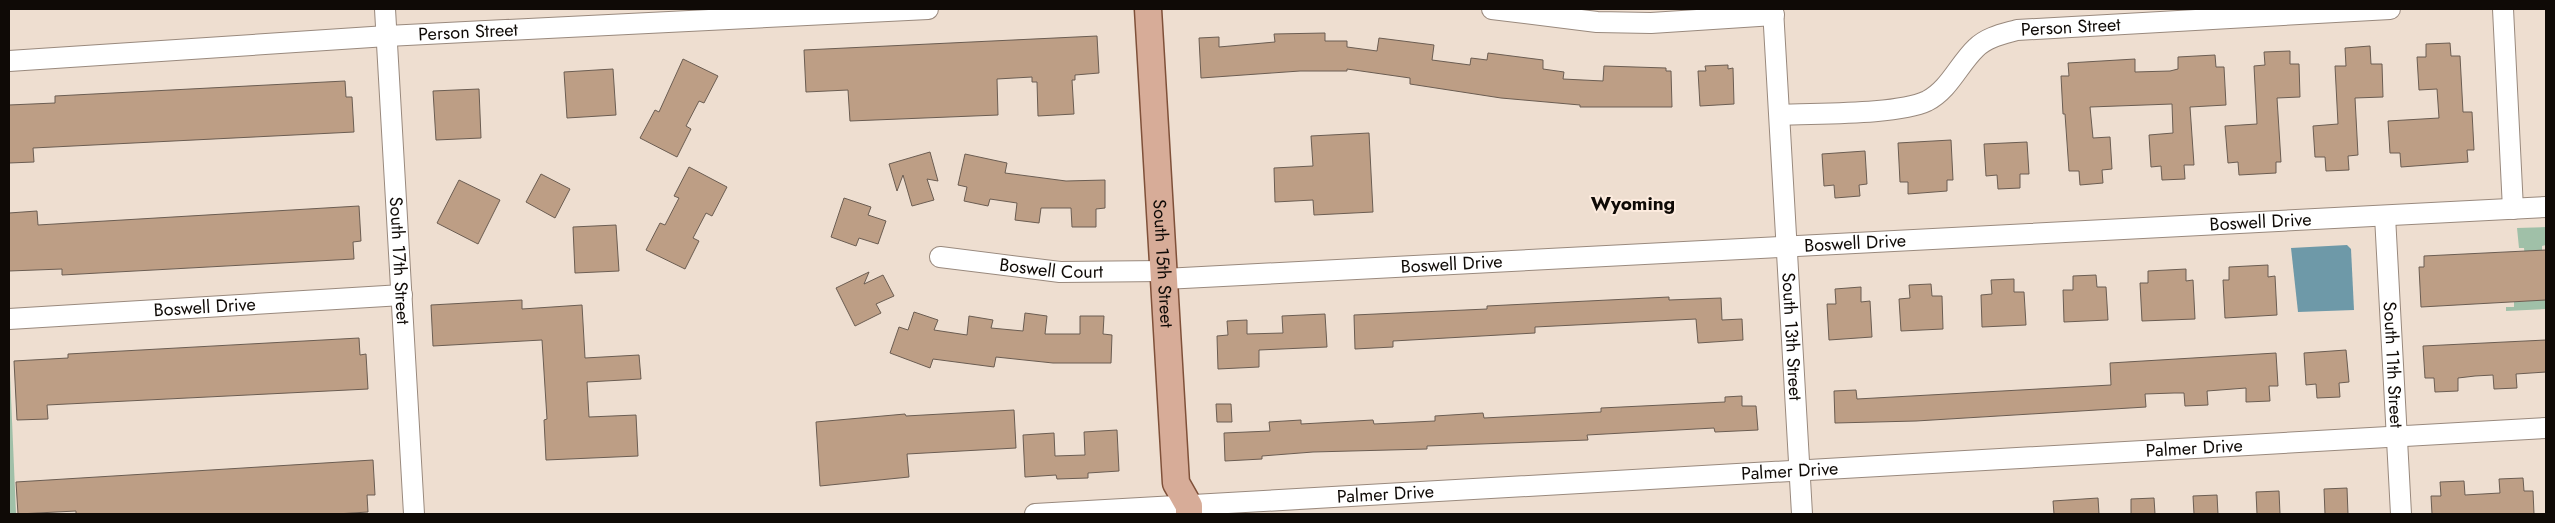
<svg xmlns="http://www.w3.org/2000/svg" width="2555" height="523" font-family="Jost,sans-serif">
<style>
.green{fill:#a0c0a8}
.water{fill:#6e99a8}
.building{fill:#bd9e85;stroke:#6b5d52}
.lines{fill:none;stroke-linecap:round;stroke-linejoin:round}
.minor-casing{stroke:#99897d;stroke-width:22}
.major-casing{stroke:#7f5039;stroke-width:29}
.minor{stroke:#fff;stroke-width:20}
.major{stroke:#d7ac98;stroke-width:26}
.labels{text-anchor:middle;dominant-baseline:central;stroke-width:4;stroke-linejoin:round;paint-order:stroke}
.street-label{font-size:18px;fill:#0f0a06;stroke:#fcebde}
.neighbourhood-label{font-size:19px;font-weight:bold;fill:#0f0a06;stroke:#fcebde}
</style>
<rect width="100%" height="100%" fill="#eeded0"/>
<!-- green -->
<g class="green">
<path d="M2546 227V245L2542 246 2543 300H2546V309L2506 311V307H2514V302L2529 301 2524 248H2519L2517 228Z"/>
<path d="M9 350 16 514H9Z"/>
</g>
<!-- water -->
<path class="water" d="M2347 245 2351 249 2354 310 2298 312 2291 248Z"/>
<!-- building -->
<g class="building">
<path d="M1325 33V41H1347V47L1377 51 1379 38 1434 45 1432 60 1470 65 1471 58 1487 60 1488 53 1543 60V69L1564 72 1563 79 1603 81 1604 66 1666 68V71H1671L1672 107H1580V105L1501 98 1410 84V78L1347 69V71H1300L1201 78 1199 38 1219 37V47L1275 42 1274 34Z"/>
<path d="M1097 36 1099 73 1075 75V80H1072L1074 114 1038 116 1037 82H1032V77L997 79 998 115 850 121 848 90 806 92 804 50Z"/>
<path d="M2450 43 2451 56H2460L2463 112H2472L2474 150H2467L2468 162 2401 167 2400 153H2390L2388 121 2439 118 2437 89 2419 90 2417 57H2426V44Z"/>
<path d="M2370 46 2371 64H2382L2383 97 2355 98 2358 155 2348 156 2349 170 2326 171 2325 157H2315L2313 126 2338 124 2335 66H2346L2345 48Z"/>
<path d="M2290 51V64H2299L2300 97 2277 98 2281 162H2276V173L2239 175 2238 162 2228 163 2225 126 2257 124 2254 66 2265 65 2264 52Z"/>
<path d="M2215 55 2216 67H2224L2226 105 2190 107 2194 165H2184L2185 179 2162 180 2161 166 2151 167 2149 135 2173 133 2172 104 2090 107 2093 138 2110 137 2112 169 2102 170 2103 183 2080 185 2079 171H2069L2065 114H2063L2061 76H2069L2068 63 2135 59V72L2170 71 2178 69V57Z"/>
<path d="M683 59 718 76 704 103 699 101 686 126 691 129 677 157 640 138 655 110 659 112Z"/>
<path d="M1728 65V69L1733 68 1734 104 1700 106 1698 71H1706L1705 66Z"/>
<path d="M613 69 616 115 567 118 564 72Z"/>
<path d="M345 81 346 97H352L354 132 33 148 34 162 9 163V105L55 103V96Z"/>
<path d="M479 89 481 138 436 140 433 91Z"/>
<path d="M1369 133 1373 212 1314 215 1313 200 1275 202 1274 168 1313 166 1311 136Z"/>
<path d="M1951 140 1953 180H1947V191L1908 194V182H1900L1898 143Z"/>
<path d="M2027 142 2029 174H2020V188L1998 189 1997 175 1986 176 1984 144Z"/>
<path d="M1865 151 1867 184 1859 185 1860 196 1835 198 1834 185 1824 186 1822 154Z"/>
<path d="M930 152 938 181 927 179 934 200 912 206 903 175 897 191 889 164Z"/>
<path d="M965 154 1007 163 1005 173 1066 181 1105 180V208L1096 209V227H1072L1071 208H1041L1039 223 1015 220 1017 203 990 199 988 206 964 201 967 187 958 185Z"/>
<path d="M689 167 727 187 712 216 706 213 693 238 699 241 685 269 646 250 660 223 665 225 679 198 674 196Z"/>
<path d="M541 174 570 189 555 218 526 202Z"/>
<path d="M459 180 500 200 478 244 437 223Z"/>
<path d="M844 198 871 207 868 215 886 221 878 244 859 238 856 246 831 237Z"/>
<path d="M359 206 361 241 353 242 354 259 62 275V269L9 271V213L37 211 38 225Z"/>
<path d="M616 225 619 271 575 273 573 227Z"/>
<path d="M2546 250V300L2421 307 2419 267H2424V256Z"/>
<path d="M2268 265V277L2275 276 2277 315 2225 318 2223 280H2229V267Z"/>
<path d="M2186 269V281L2193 280 2195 319 2142 321 2140 283H2148V271Z"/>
<path d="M869 272 864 284 883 275 894 296 876 304 881 313 855 326 836 288Z"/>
<path d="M2096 275 2097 287H2106L2108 320 2064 322 2063 290H2073V276Z"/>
<path d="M2014 279V292H2024L2026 325 1982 327 1981 295 1992 294 1991 280Z"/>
<path d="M1931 284 1932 296H1942L1943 329 1901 331 1899 299 1910 298 1909 285Z"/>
<path d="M1861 287V302L1870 301 1872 337 1829 340 1827 304H1836L1835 289Z"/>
<path d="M1669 297V300L1721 298 1722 320 1742 319 1743 340 1698 343 1696 319 1535 327V333L1393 341V347L1355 349 1354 315 1487 309V306Z"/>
<path d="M522 300V309L582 305 585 358 639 355 641 379 587 382 589 417 636 415 638 456 546 460 544 420 547 419 542 340 433 346 431 305Z"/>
<path d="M914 312 938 320 934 330 967 335 969 316 993 320 991 328 1023 331 1025 313 1047 316 1045 334H1080V316H1104L1103 334 1112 335 1111 363H1053L996 357 994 367 933 359 930 368 890 353 899 327 908 330Z"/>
<path d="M1325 314 1327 347 1259 350V367L1218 369 1217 336 1228 335 1227 321 1247 320V334L1283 333 1282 316Z"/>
<path d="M359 338 360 355 366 354 368 389 47 405 48 419 17 420 14 361 68 358V354Z"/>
<path d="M2546 340V372L2516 374 2517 388 2494 389 2493 375 2475 376 2458 378V391L2435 392 2434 378H2425L2423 346Z"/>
<path d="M2346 350 2349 382 2339 383 2340 397 2317 398 2316 384 2306 385 2304 353Z"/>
<path d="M2276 353 2278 386H2269L2270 401 2246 402V388L2207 391 2208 405 2185 406 2184 393H2174L2145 394 2146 407 1916 421 1835 423 1834 391 1856 390 1857 399 2111 385 2110 363Z"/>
<path d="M1742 396V406H1756L1758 430 1715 432 1714 428 1587 435 1588 440 1427 446V449L1313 452 1262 456V459L1225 461 1224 433 1270 431 1269 422 1301 420V424L1373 420 1374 424 1435 421V416L1483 413 1484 418 1601 412V408L1725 402V397Z"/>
<path d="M1216 404H1231L1232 422H1217Z"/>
<path d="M1014 410 1016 448 907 454 909 477 820 486 816 422 905 414 906 416Z"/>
<path d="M1117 430 1119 471 1088 473V478L1057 479 1056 475 1025 477 1023 435 1054 433 1055 456 1085 455 1084 432Z"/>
<path d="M373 460 375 495H367L368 512 336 514H76V511L18 514 16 482Z"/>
<path d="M2523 478 2524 491H2533L2534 514H2432L2431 496H2441L2440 482 2464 481 2465 495 2500 493 2499 479Z"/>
<path d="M2347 488 2348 514H2325L2324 489Z"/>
<path d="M2279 491 2280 514H2257L2256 492Z"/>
<path d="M2217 495 2218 514H2194L2193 496Z"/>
<path d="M2098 498 2099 514H2054L2053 501Z"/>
<path d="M2154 498 2155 514H2131V499Z"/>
</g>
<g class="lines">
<defs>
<g id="minor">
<path id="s1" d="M385 9 414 514"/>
<path d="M1492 9 1597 22 1651 23 1774 15"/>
<path id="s2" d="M1773 9 1802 514"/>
<path d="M2503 9 2513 209"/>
<path id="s3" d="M9 61 387 36 928 9"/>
<path id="s4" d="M1780 115C1816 113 1897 115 1927 101 1949 90 1959 64 1976 48 1987 37 2003 34 2017 30L2390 9"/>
<path id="s5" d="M2385 216 2401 514"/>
<path id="s6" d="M940 257 1060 272 1164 271"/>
<path id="s7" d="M1164 279 2546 207"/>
<path id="s8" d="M9 319 402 295"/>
<path id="s9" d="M1035 514 2546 428"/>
</g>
<g id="major">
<path id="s10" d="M1148 9 1176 483 1189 506V514"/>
</g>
</defs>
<!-- minor casing -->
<use href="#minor" class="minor-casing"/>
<!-- major casing -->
<use href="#major" class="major-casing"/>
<!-- minor -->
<use href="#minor" class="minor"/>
<!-- major -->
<use href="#major" class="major"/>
</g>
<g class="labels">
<!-- street labels -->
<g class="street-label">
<text stroke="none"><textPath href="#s4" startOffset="320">Person Street</textPath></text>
<text stroke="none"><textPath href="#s3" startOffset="460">Person Street</textPath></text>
<text stroke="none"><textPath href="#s7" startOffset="1098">Boswell Drive</textPath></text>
<text stroke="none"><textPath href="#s7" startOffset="692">Boswell Drive</textPath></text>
<text stroke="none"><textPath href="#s1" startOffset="252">South 17th Street</textPath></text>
<text stroke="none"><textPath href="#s10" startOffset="255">South 15th Street</textPath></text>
<text stroke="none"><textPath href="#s7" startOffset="288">Boswell Drive</textPath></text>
<text stroke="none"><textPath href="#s6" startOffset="112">Boswell Court</textPath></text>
<text stroke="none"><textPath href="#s8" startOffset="196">Boswell Drive</textPath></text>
<text stroke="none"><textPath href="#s2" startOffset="328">South 13th Street</textPath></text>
<text stroke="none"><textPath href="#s5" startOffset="149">South 11th Street</textPath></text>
<text stroke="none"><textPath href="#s9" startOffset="1161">Palmer Drive</textPath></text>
<text stroke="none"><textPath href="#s9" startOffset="756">Palmer Drive</textPath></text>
<text stroke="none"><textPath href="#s9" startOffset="351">Palmer Drive</textPath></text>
</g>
<!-- neighbourhood labels -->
<g class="neighbourhood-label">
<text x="1633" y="203">Wyoming</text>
</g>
</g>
<!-- border -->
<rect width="2555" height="523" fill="none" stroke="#0f0a06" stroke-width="20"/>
</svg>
